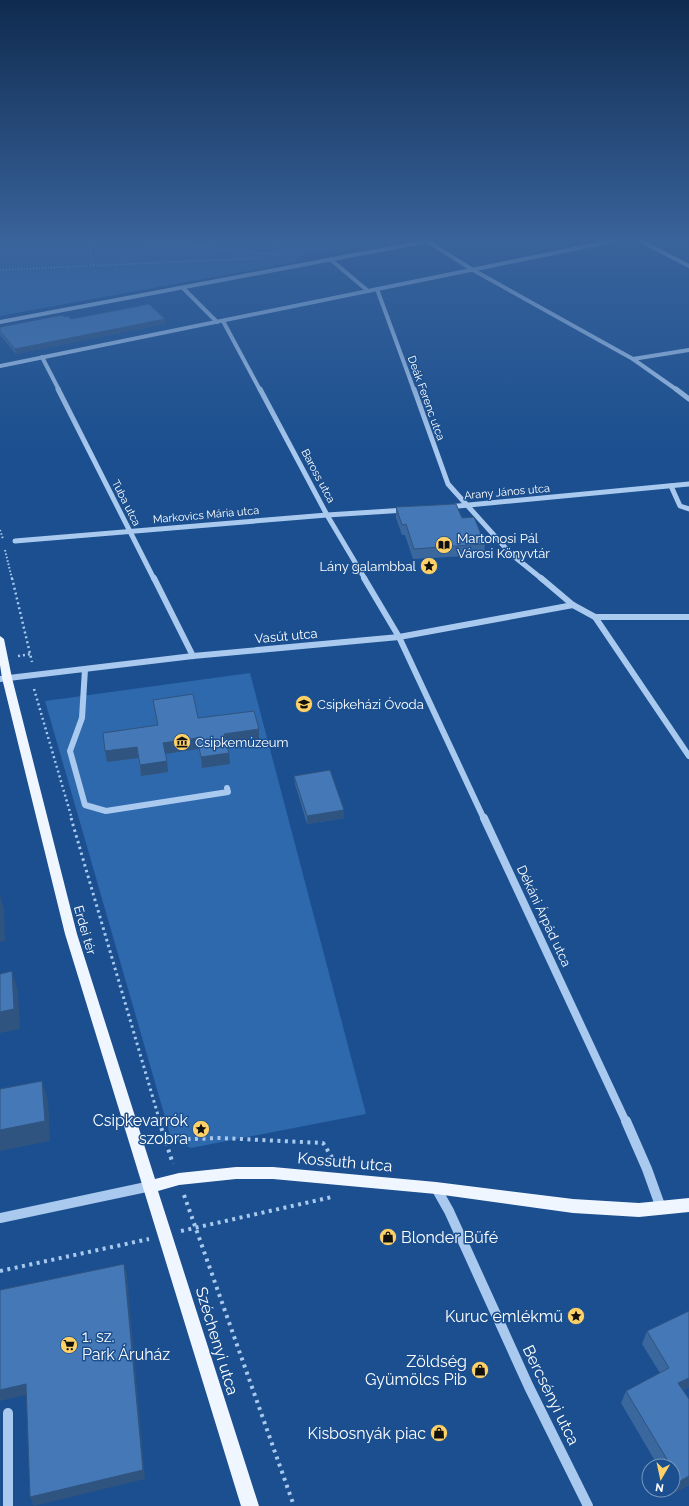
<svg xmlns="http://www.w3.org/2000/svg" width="689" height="1506" font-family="Raleway,sans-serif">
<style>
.green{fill:#2e69ad}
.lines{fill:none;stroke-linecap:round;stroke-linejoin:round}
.path-far4{stroke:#a9c9ee;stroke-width:1.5;stroke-dasharray:1 2;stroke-linecap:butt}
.path-far3{stroke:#a9c9ee;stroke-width:2;stroke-dasharray:1.5 2;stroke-linecap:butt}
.path-far2{stroke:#a9c9ee;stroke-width:2.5;stroke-dasharray:2 3;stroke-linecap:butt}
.path-far1{stroke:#a9c9ee;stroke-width:3;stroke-dasharray:2.5 3.5;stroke-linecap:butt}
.path{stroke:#a9c9ee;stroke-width:4;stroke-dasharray:3 4.5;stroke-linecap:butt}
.minor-far4{stroke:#a9c9ee;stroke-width:4}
.minor-far3{stroke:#a9c9ee;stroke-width:5}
.minor-far2{stroke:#a9c9ee;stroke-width:6}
.minor-far1{stroke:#a9c9ee;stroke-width:8}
.minor{stroke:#a9c9ee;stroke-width:10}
.major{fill:#f0f6ff;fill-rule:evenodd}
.wall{fill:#3a679d}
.shaded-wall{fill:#305480}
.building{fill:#4478b7;stroke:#305480}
.labels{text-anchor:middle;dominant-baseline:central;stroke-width:3;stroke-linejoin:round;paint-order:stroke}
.far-street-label{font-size:11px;fill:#fff;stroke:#1b4f8f}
.poi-label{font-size:13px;fill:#fff;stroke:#1b4f8f;text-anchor:start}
.street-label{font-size:13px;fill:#fff;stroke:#1b4f8f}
.near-poi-label{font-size:16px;fill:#fff;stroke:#1b4f8f;text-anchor:end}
.near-street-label{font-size:16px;fill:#fff;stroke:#1b4f8f}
</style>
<rect width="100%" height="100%" fill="#1b4f8f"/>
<!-- green -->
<g class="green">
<path d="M0 241H377L379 243 302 256 295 262 0 316Z"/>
<path d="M250 673 366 1114 191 1148 171 1138 45 701Z"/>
</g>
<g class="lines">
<!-- path-far4 -->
<g class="path-far4">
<path d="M87 241 94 266"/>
<path d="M144 241 279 255"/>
<path d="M273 241 280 251 278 256"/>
<path d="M0 270 262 258"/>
</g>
<!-- path-far3 -->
<g class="path-far3">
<path d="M0 530 3 539"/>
<path d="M5 550 12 579"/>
</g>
<!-- path-far2 -->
<g class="path-far2">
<path d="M12 578 32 662"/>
<path d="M18 656 31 654"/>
<path d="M34 689 72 819"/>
</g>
<!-- path-far1 -->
<path class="path-far1" d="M71 818 160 1122"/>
<!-- path -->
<g class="path">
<path d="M159 1121 173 1164"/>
<path d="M165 1140 220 1138 323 1143 335 1162"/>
<path d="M184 1195 294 1506"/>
<path d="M181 1231 332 1197 333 1195"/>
<path d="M0 1271 149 1239"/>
</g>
<!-- minor-far4 -->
<g class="minor-far4">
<path d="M427 241 473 270 633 359 677 390"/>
<path d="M641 241 689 266"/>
<path d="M330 259 368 291"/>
<path d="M184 289 217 322"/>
<path d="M377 289 414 390"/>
<path d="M223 321 260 390"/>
<path d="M0 322 428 241"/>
<path d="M42 357 59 390"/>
<path d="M633 359 689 350"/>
<path d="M0 366 613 241"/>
</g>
<!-- minor-far3 -->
<g class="minor-far3">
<path d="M58 389 154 579"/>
<path d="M260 389 327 515 365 579"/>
<path d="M414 389 448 484 511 554 542 579"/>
<path d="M676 389 689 399"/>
<path d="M671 486 680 506 689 509"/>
<path d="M448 507 689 484"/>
<path d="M15 541 327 515 406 510"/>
</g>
<!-- minor-far2 -->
<g class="minor-far2">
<path d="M154 578 193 656"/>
<path d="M364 578 399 637 484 819"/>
<path d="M541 578 573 605 595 617 689 756"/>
<path d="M595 617H689"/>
<path d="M85 669 82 718 70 751 85 805 106 811 228 792 227 788"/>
<path d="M0 679 193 656 399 637 573 605"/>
</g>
<!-- minor-far1 -->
<path class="minor-far1" d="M484 818 626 1122"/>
<!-- minor -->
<g class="minor">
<path d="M626 1121 647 1169 661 1208"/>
<path d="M436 1188 449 1211 529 1387 588 1506"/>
<path d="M0 1218 151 1186"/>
<path d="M8 1413V1506"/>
</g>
<!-- major -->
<path class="major" d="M0 636 4 639 12 678 77 934 155 1179 179 1173 236 1167H273L436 1182 573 1199 639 1203 689 1198V1212L639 1217 573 1213 436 1194 273 1179H236L179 1185 158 1191 259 1506H241L65 934 2 678 0 665Z"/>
</g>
<!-- wall -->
<g class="wall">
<path d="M65 317 71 319 165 324 16 354 0 335V327Z"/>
<path d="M396 507 462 518 485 544 484 555 413 559 405 535H402L396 518Z"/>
<path d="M153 700 198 718 259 740 227 745 229 753 230 764 202 768 198 749 166 754 168 772 141 776 138 758 107 762 157 725Z"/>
<path d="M294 776 344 818 307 824 295 784Z"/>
<path d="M689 1311V1387L683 1390 689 1485 674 1493 672 1490H673V1466H658L621 1403 626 1391 660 1373 642 1344 647 1331Z"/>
</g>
<!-- shaded-wall -->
<g class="shaded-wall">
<path d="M165 319V324L16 354 15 349Z"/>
<path d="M259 729V740L225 745 224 734Z"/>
<path d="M197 738 198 749 165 754 163 743Z"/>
<path d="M137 747 138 758 107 762 105 751Z"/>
<path d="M229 753 230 764 202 768 201 757Z"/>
<path d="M167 761 168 772 141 776 140 765Z"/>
<path d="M344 810V818L307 824V816Z"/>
<path d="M0 895 4 910 5 941 0 942Z"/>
<path d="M12 971 18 991 20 1029 0 1033V1012Z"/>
<path d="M42 1081 48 1100 50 1141 0 1151V1130Z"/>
<path d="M124 1264 127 1275 145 1479 34 1506 30 1497Z"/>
<path d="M689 1378V1387L673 1395 678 1383Z"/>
<path d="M26 1384 30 1394 0 1401V1390Z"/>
<path d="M689 1476V1485L674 1493 680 1481Z"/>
</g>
<!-- building -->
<g class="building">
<path d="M149 304 165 319 15 349 0 331V327L62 315 65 317 68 316 71 319Z"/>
<path d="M456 504 462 518 474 517 485 544 414 549 406 524 402 525 396 507Z"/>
<path d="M193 694 198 718 254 711 259 729 224 734 229 753 201 757 197 738 163 743 167 761 140 765 137 747 105 751 103 733 158 725 153 700Z"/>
<path d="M330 770 344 810 307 816 294 776Z"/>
<path d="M12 971 14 1009 0 1012V974Z"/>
<path d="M42 1081 45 1121 0 1130V1089Z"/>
<path d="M124 1264 143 1470 30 1497 26 1384 0 1390V1290Z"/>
<path d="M689 1311V1378L678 1383 689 1399V1476L680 1481 673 1470V1466H671L626 1391 669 1368 647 1331Z"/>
</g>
<!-- sky -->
<linearGradient id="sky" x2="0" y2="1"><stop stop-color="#0f2b4f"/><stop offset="0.53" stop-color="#39639b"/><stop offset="1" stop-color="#39639b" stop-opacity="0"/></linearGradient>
<rect width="689" height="452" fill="url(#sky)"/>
<!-- icons -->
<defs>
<symbol id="library-disc" viewBox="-11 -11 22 22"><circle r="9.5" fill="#ffd166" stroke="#1b4f8f"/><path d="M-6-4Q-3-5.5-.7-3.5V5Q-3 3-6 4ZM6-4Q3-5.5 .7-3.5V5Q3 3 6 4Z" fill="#111"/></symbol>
<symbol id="sight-disc" viewBox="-11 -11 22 22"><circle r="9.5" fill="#ffd166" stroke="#1b4f8f"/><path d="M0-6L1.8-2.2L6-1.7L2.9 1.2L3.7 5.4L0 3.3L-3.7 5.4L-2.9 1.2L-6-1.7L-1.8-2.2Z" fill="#111"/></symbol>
<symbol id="school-disc" viewBox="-11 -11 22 22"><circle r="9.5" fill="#ffd166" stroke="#1b4f8f"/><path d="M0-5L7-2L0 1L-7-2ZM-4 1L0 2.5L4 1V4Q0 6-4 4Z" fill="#111"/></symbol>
<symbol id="museum-disc" viewBox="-11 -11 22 22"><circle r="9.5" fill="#ffd166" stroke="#1b4f8f"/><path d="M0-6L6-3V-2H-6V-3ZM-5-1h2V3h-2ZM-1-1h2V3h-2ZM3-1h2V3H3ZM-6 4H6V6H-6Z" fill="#111"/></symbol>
<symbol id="shop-disc" viewBox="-11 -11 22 22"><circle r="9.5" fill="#ffd166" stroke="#1b4f8f"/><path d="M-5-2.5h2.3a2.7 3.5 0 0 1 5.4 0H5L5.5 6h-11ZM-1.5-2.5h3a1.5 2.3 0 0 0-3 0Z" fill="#111"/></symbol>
<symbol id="supermarket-disc" viewBox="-11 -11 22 22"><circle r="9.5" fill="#ffd166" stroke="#1b4f8f"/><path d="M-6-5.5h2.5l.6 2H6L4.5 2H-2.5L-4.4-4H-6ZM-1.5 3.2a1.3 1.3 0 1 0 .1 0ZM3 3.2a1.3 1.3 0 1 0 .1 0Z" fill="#111"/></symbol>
</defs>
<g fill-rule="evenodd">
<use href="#library-disc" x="434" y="535" width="20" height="20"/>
<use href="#sight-disc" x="419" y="556" width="20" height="20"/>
<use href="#school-disc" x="294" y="694" width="20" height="20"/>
<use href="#museum-disc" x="172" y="732" width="20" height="20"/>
<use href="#sight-disc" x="191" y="1119" width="20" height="20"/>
<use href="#shop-disc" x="378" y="1227" width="20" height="20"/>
<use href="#sight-disc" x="566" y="1306" width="20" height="20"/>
<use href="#supermarket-disc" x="59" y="1335" width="20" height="20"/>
<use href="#shop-disc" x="470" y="1360" width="20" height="20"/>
<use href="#shop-disc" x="429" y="1423" width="20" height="20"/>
</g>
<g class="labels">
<!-- far-street labels -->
<g class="far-street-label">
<text transform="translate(426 398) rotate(70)">Deák Ferenc utca</text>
<text transform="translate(318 476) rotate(62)">Baross utca</text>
<text transform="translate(507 492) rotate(-5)">Arany János utca</text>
<text transform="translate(126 503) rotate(63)">Tuba utca</text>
<text transform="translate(206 515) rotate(-5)">Markovics Mária utca</text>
</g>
<!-- poi labels -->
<g class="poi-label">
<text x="457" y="538">Martonosi Pál<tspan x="457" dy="15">Városi Könyvtár</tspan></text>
<text x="416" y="566" text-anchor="end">Lány galambbal</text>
<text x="317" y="704">Csipkeházi Óvoda</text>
<text x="195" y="742">Csipkemúzeum</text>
</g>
<!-- street labels -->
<g class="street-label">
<text transform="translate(286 636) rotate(-5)">Vasút utca</text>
<text transform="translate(544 916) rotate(65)">Dékáni Árpád utca</text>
<text transform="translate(85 930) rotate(74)">Erdei tér</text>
</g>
<!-- near-poi labels -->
<g class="near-poi-label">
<text x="188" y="1120">Csipkevarrók<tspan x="188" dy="18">szobra</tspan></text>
<text x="401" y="1237" text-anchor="start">Blonder Büfé</text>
<text x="563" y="1316">Kuruc emlékmű</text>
<text x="82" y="1336" text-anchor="start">1. sz.<tspan x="82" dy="18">Park Áruház</tspan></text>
<text x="467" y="1361">Zöldség<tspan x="467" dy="18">Gyümölcs Pib</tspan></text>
<text x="426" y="1433">Kisbosnyák piac</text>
</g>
<!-- near-street labels -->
<g class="near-street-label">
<text transform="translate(345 1162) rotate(5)">Kossuth utca</text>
<text transform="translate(217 1341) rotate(73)">Széchenyi utca</text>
<text transform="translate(551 1395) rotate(64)">Bercsényi utca</text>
</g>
</g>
<!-- north arrow -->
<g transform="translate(661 1478) rotate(189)"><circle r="19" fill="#1b4f8f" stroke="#7695bc"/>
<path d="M0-3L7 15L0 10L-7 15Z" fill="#ffd166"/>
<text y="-6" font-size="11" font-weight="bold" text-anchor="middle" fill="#ffffff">N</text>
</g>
</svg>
